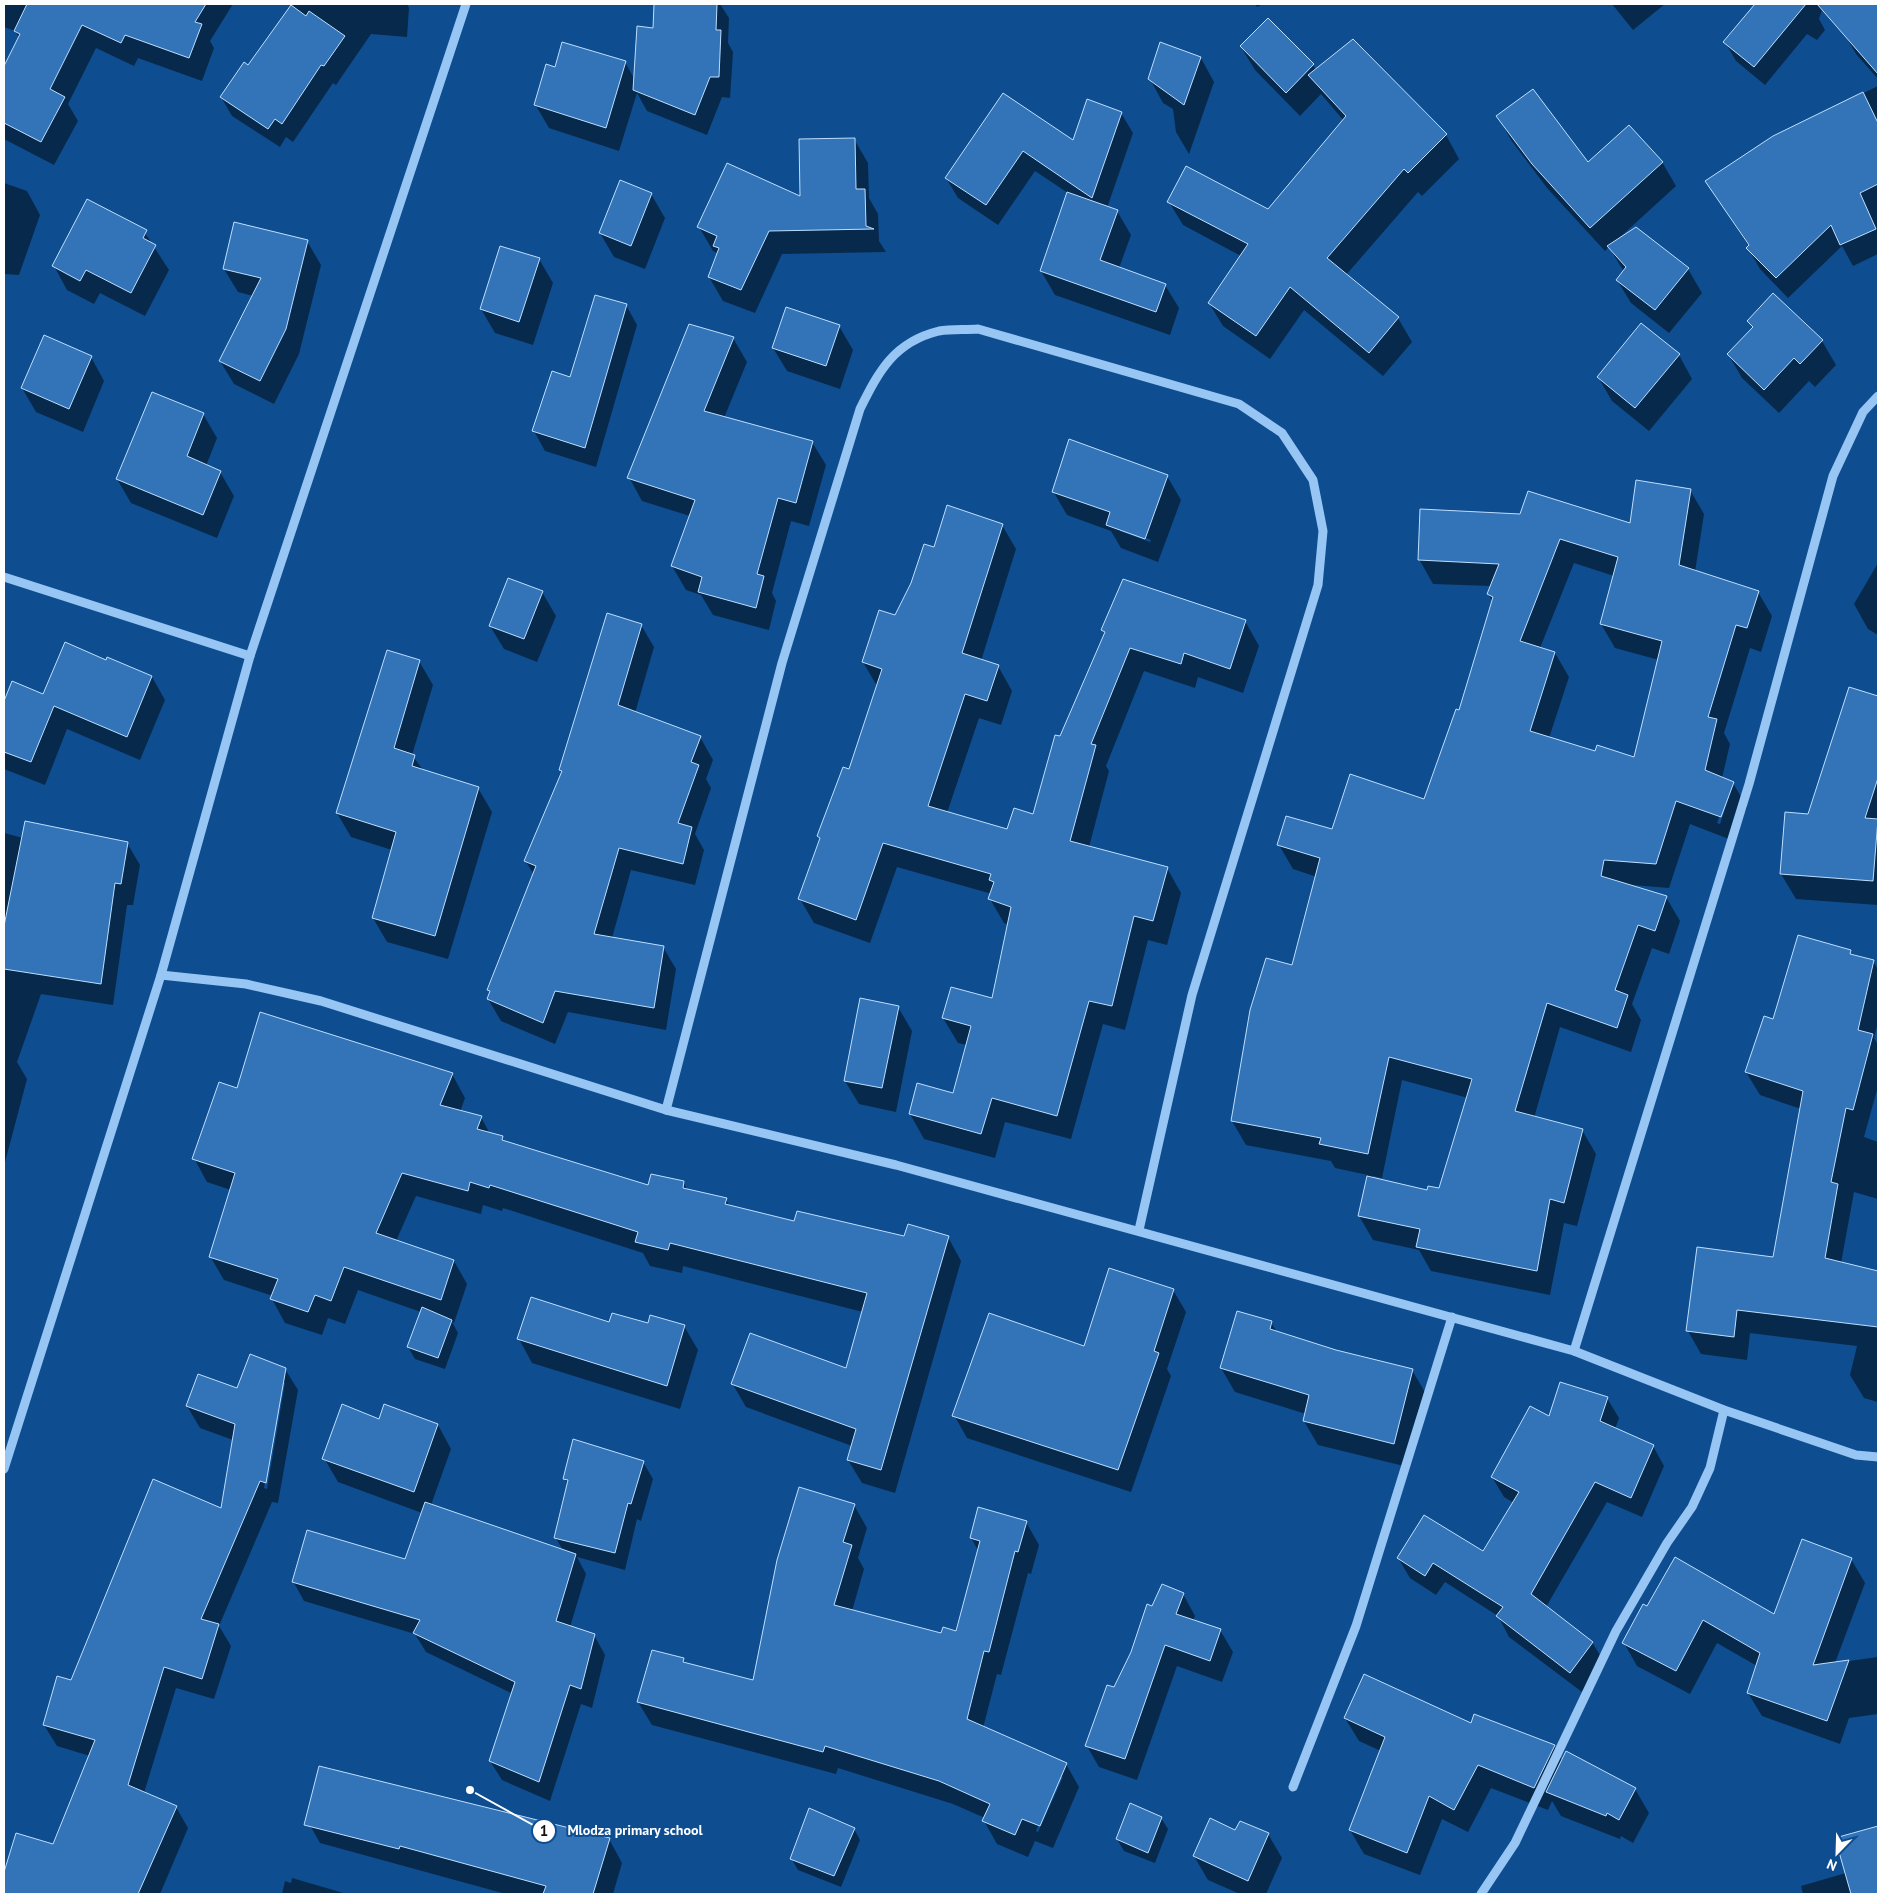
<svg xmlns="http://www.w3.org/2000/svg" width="1882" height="1898" font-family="'PT Sans',sans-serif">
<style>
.shadow{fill:#0007;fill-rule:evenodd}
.building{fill:#3274b7;stroke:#bedefe;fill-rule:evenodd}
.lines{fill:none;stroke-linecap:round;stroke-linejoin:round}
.minor{stroke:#97c5f4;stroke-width:9}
.leader{fill:none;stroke:#fff;stroke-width:2}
.callout-dot{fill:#fff;stroke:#0e4d8f;stroke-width:2}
.mark-label{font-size:15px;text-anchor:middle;font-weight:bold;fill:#111}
.callout-label{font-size:14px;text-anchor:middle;font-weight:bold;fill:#fff;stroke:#0e4d8f;stroke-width:4;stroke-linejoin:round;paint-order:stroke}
</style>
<rect width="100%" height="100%" fill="#0e4d8f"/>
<!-- shadow -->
<g class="shadow">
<path d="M4 4H233L210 41 214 48 202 81 138 58 134 66 96 48 68 104 78 121 54 165 4 139V68L20 39 15 31 4 27Z"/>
<path d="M293 4H407L409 8 407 37 371 34 336 85 333 83 293 142 286 137 280 147 232 116 221 97 249 67Z"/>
<path d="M655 4H720L729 18 728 43 733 52 730 98 722 97 707 135 647 111 637 93 619 151 549 128 535 104 556 69 625 62 635 80 654 29Z"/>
<path d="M1255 4H1263L1257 7Z"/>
<path d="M1612 4H1665L1633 30Z"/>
<path d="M1757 4H1824L1819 19 1825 30 1817 40 1807 34 1765 85 1736 61 1725 42Z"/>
<path d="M1855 4H1868L1878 15V79L1856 54 1844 33Z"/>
<path d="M1241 47 1313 65 1316 70 1446 135 1459 159 1422 196 1418 192 1346 275 1398 318 1412 342 1383 376 1304 310 1270 359 1223 326 1209 303 1241 256 1183 225 1169 202 1268 210 1344 121 1321 94 1300 116 1255 70Z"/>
<path d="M1201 58 1214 82 1189 154 1176 132 1173 109 1163 103 1150 79Z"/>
<path d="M1878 86V254L1853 266 1842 246 1788 298 1760 269 1748 248 1749 247 1707 181 1773 137Z"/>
<path d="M1003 95 1073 142 1121 113 1133 133 1107 208 1117 211 1131 235 1119 268 1165 285 1179 308 1170 335 1055 295 1041 271 1068 193 1035 171 998 225 958 198 946 178Z"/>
<path d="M1498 116 1588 164 1662 162 1676 186 1619 238 1688 269 1702 293 1669 333 1631 303 1617 280 1624 272 1609 247 1605 251 1547 188 1511 140Z"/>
<path d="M854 139 868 163 869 198 878 214 879 241 886 252 782 254 755 313 723 301 709 277 719 254 713 251 699 227 802 198Z"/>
<path d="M4 183 27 191 40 215 19 275 4 274Z"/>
<path d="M651 194 665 218 645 269 614 257 600 233Z"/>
<path d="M145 233 169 270 145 316 100 293 94 304 67 290 54 266Z"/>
<path d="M307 241 321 265 299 354 274 404 234 384 220 361 253 296 238 292 224 269Z"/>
<path d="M539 259 553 283 533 345 495 333 481 309Z"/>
<path d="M1773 295 1822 341 1836 365 1815 387 1809 381 1779 413 1742 378 1728 354 1753 329 1749 321Z"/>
<path d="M626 305 637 325 596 467 545 451 534 431Z"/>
<path d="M839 326 853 350 840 389 787 371 773 348Z"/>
<path d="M733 338 747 362 724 418 812 442 826 465 809 526 791 521 772 593 776 601 769 630 713 615 701 595 686 590 672 566 690 516 642 501 629 477Z"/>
<path d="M1679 355 1692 379 1649 431 1612 401 1598 377Z"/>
<path d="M91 357 104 381 83 432 36 412 22 388Z"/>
<path d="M203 414 217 438 206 466 220 472 234 496 217 538 131 503 117 479Z"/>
<path d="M1167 476 1181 500 1158 562 1121 548 1111 531 1067 515 1053 491ZM1120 528 1151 540 1150 542 1120 531Z"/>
<path d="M1690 490 1704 514 1695 572 1758 592 1772 616 1761 652 1750 648 1724 733 1730 744 1722 778 1733 783 1747 807 1734 841 1690 824 1669 888 1632 885 1666 897 1680 921 1669 954 1652 948 1632 1004 1641 1020 1631 1052 1560 1027 1534 1118 1582 1130 1596 1154 1577 1226 1564 1223 1550 1295 1431 1271 1419 1250 1373 1240 1359 1216 1368 1175 1335 1168 1331 1161 1246 1145 1232 1121 1293 967 1317 877 1293 869 1279 845 1333 831 1425 800 1460 711 1493 602 1488 594 1491 586 1433 584 1419 559 1631 525ZM1574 563 1614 576 1601 624 1615 648 1659 660 1635 759 1596 753 1549 738 1569 677 1555 653 1540 648ZM1727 797H1729L1720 824 1717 823ZM1402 1080 1468 1098 1440 1189 1428 1192 1372 1178 1373 1176 1382 1178Z"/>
<path d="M1002 525 1016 549 981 661 998 666 1012 691 1001 725 979 718 947 813 1008 830 1034 816 1061 738 1105 634 1103 630 1245 621 1259 646 1243 693 1198 677 1195 688 1144 671 1106 766 1109 771 1089 847 1167 868 1181 893 1167 945 1148 940 1125 1030 1103 1024 1071 1139 1005 1122 995 1158 924 1139 910 1114 954 1095 967 1045 958 1043 943 1018 993 1000 1009 925 1004 923 990 899 992 894 897 867 870 943 814 923 800 899 820 840 818 836 849 771 877 686 863 662 897 617 935 548Z"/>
<path d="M1878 563V635L1868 629 1854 604Z"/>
<path d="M542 592 556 616 537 662 504 649 490 626Z"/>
<path d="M641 625 654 647 635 713 700 737 713 760 706 779 711 788 695 834 704 850 695 885 631 870 612 938 663 947 676 969 666 1030 568 1012 555 1044 501 1021 488 999 490 993 488 989 534 875 525 860 562 773 560 769Z"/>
<path d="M107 661 152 677 165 700 140 760 67 729 45 785 4 769V697L44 696Z"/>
<path d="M419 661 433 685 412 755 423 770 478 788 492 812 448 959 387 942 373 918 392 850 351 837 337 813Z"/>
<path d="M1850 688 1878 697V905L1796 899 1781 874 1809 815Z"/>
<path d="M4 833 23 838 127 843 140 865 133 905H127L113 1005 41 994 17 1062 27 1079 4 1166Z"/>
<path d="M1874 962 1878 970V1022L1874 1038 1878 1045V1086L1864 1137 1878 1142V1199L1854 1192 1841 1263 1878 1272V1402L1864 1398 1850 1375 1857 1346 1750 1333 1747 1360 1701 1354 1688 1331 1774 1258 1801 1109 1760 1095 1746 1072 1774 1020Z"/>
<path d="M898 1007 912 1031 896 1112 859 1104 845 1081Z"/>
<path d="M452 1074 465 1098 460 1112 481 1117 490 1134 502 1137 505 1142 649 1187 683 1182 688 1191 726 1199 730 1207 795 1222 905 1237H948L961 1261 895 1493 862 1483 848 1460 852 1446 746 1407 732 1383 847 1369 863 1312 683 1266 682 1273 650 1266 643 1253 503 1208 502 1211 483 1205 481 1214 416 1196 396 1241 454 1261 467 1284 454 1323 452 1322 458 1333 445 1369 415 1359 408 1347 421 1312 358 1290 345 1324 328 1318 322 1335 285 1323 272 1299 273 1296 224 1280 210 1256 231 1190 207 1182 194 1158 238 1090Z"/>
<path d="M1173 1290 1186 1312 1167 1369 1171 1376 1131 1492 967 1438 954 1415 1085 1348Z"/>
<path d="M1271 1322 1277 1333 1336 1351 1412 1370 1426 1394 1408 1467 1318 1445 1304 1421 1306 1414 1235 1392 1221 1368Z"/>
<path d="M610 1324 684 1326 698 1350 680 1409 532 1363 519 1339Z"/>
<path d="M285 1369 298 1390 278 1503 272 1502 219 1626 231 1646 214 1699 176 1688 144 1793 176 1807 188 1828 160 1894H4V1876L17 1834 54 1846 90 1756 57 1746 44 1725 72 1681 222 1510 233 1440 200 1428 187 1406 238 1390ZM282 1383H285L267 1489 264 1488Z"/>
<path d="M1607 1398 1619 1418 1615 1429 1653 1446 1664 1466 1642 1517 1607 1502 1546 1607 1592 1642 1604 1662 1582 1692 1509 1637 1498 1616 1445 1582 1436 1595 1410 1578 1398 1558 1483 1552 1514 1503 1504 1497 1492 1477 1550 1418Z"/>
<path d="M380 1420 438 1425 451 1449 431 1505 563 1550 555 1537 568 1485 565 1479 643 1462 653 1479 641 1521 637 1519 625 1570 577 1557 586 1574 570 1627 594 1635 605 1655 592 1708 581 1704 550 1801 502 1780 490 1761 513 1694 426 1652 415 1634 304 1601 293 1581 406 1561 422 1513 338 1482 324 1458Z"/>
<path d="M854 1505 867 1528 858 1558 864 1569 852 1611 942 1635 957 1632 979 1552 971 1538 979 1508 1026 1522 1039 1545 1031 1574 1028 1573 1001 1675 997 1674 983 1728 1066 1764 1079 1787 1053 1848 1035 1841 1028 1857 997 1844 984 1821 985 1818 953 1804 838 1768 836 1774 652 1725 638 1702 683 1659 686 1664 754 1681ZM1060 1777H1063L1038 1832 1036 1831Z"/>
<path d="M1851 1559 1865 1583 1835 1663 1878 1657V1714L1849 1718 1840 1744 1762 1716 1748 1693 1757 1666 1717 1643 1690 1694 1637 1666 1624 1643 1648 1608 1774 1615Z"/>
<path d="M1183 1594 1195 1616 1193 1621 1220 1630 1233 1652 1222 1682 1177 1666 1137 1780 1099 1767 1087 1746 1153 1607Z"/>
<path d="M1345 1718 1471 1725 1554 1746 1562 1761 1566 1753 1635 1789 1649 1813 1633 1843 1621 1836 1620 1839 1561 1816 1552 1801 1548 1810 1491 1788 1468 1832 1442 1819 1420 1875 1364 1854 1350 1830 1381 1751 1359 1741Z"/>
<path d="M1161 1818 1168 1829 1155 1863 1124 1851 1117 1839Z"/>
<path d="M307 1820 609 1839 622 1863 613 1894H506L320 1843Z"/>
<path d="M1878 1828V1894H1803L1801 1886 1846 1873 1836 1839Z"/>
<path d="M854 1829 860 1840 841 1887 798 1870 791 1858Z"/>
<path d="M1236 1831 1268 1834 1282 1858 1266 1894H1240L1208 1880 1194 1856Z"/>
<path d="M292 1878 347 1894H282L285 1881 291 1883Z"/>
</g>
<!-- building -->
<g class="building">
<path d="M27 4H206L195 22 202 24 189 58 125 35 121 43 82 25 50 89 65 97 41 142 4 123V66L20 34 14 31Z"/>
<path d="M654 4H717L716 30H721L719 77H710L695 115 633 90 637 26 653 28Z"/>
<path d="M1755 4H1806L1754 67 1723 42Z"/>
<path d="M1817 4H1878V74Z"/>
<path d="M291 5 306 16 309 11 345 36 324 66 321 65 282 124 275 119 268 129 220 97 244 62 248 65Z"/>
<path d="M1268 18 1314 64 1286 93 1240 46Z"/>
<path d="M1353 39 1447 134 1408 173 1404 169 1327 258 1399 317 1369 353 1290 287 1256 336 1208 303 1248 244 1167 202 1186 166 1268 209 1346 116 1308 75Z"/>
<path d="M562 42 626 61 606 128 534 105 546 64 555 67Z"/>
<path d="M1160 42 1201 57 1184 105 1148 79Z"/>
<path d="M1533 89 1588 162 1629 125 1663 162 1590 228 1532 164 1496 116Z"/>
<path d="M1863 92 1878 123V184L1860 193 1876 229 1840 245 1831 225 1776 278 1746 248 1749 245 1705 181 1773 136Z"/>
<path d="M1003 93 1073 140 1087 99 1122 112 1092 198 1023 151 986 205 945 178Z"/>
<path d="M855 138 856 189H865L866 226 874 229 769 231 741 290 708 277 719 248 713 246 717 236 697 227 727 163 800 196 799 139Z"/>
<path d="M620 180 652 193 631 246 599 233Z"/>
<path d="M1067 192 1118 210 1100 260 1166 284 1156 312 1040 271Z"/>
<path d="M87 199 147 230 143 238 156 245 131 293 86 270 80 281 52 266Z"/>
<path d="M234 222 308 240 286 329 260 381 219 361 261 278 223 269Z"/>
<path d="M1636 227 1689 268 1655 310 1616 280 1626 267 1607 246Z"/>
<path d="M500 246 540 258 519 322 480 309Z"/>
<path d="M1773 293 1823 340 1800 364 1794 358 1764 390 1727 354 1753 327 1747 321Z"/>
<path d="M595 295 627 304 585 448 532 431 552 371 570 377Z"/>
<path d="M786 307 840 325 826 366 772 348Z"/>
<path d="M1641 323 1680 354 1635 408 1597 377Z"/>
<path d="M689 324 734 337 704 411 813 441 796 503 778 498 757 574 764 576 756 608 698 592 702 577 671 566 695 500 627 478Z"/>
<path d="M44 335 92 356 69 409 21 388Z"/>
<path d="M152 392 204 413 187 456 221 471 203 515 116 479Z"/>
<path d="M1069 439 1168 475 1145 539 1106 525 1110 512 1052 492Z"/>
<path d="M1636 480 1691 489 1679 565 1759 591 1747 628 1736 625 1708 717 1717 719 1705 770 1734 782 1721 817 1676 801 1656 864 1604 860 1601 876 1667 896 1655 931 1638 925 1615 990 1628 995 1617 1028 1547 1003 1515 1111 1583 1129 1564 1203 1550 1199 1537 1271 1416 1247 1420 1229 1358 1216 1367 1176 1427 1190 1428 1186 1439 1188 1472 1079 1389 1057 1368 1154 1319 1144 1321 1138 1231 1121 1250 1010 1266 958 1292 965 1320 858 1277 845 1286 816 1332 829 1350 774 1424 799 1456 709 1459 710 1493 597 1487 594 1499 564 1418 560 1420 509 1520 514 1528 491 1630 523ZM1560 539 1618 557 1600 624 1662 641 1634 757 1597 745 1595 751 1530 731 1555 652 1520 641Z"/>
<path d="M947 505 1003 524 962 653 999 665 987 701 965 694 928 806 1007 829 1014 808 1033 814 1055 735 1060 736 1105 632 1101 630 1123 579 1246 620 1230 669 1184 653 1181 664 1130 648 1091 744 1096 745 1070 841 1168 867 1153 921 1134 916 1112 1006 1089 1001 1057 1116 992 1098 981 1134 909 1114 917 1083 953 1093 971 1026 942 1018 951 987 992 998 1011 907 988 899 994 882 989 880 991 874 883 843 856 920 798 899 820 838 817 836 843 767 849 769 882 669 862 662 879 610 895 615 911 583 924 544 934 547Z"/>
<path d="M508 578 543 591 524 639 489 626Z"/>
<path d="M607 613 642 624 618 705 701 736 691 762 699 765 678 823 692 827 683 864 619 848 594 934 664 946 654 1008 555 991 543 1023 487 999 490 991 487 990 536 866 524 861 562 771 559 770Z"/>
<path d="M65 642 106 660 107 657 152 676 127 737 54 706 31 762 4 752V701L12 681 43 694Z"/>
<path d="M387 650 420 660 394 748 415 755 412 766 479 787 435 936 372 918 396 832 336 813Z"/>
<path d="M1849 687 1878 696V778L1865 818 1878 819 1873 881 1780 874 1785 812 1808 814Z"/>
<path d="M25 821 128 842 121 884 115 883 101 984 4 969V926Z"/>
<path d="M1798 935 1851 950 1850 954 1874 960 1858 1030 1873 1034 1853 1110 1846 1108 1831 1182 1838 1184 1825 1258 1878 1271V1327L1737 1310 1734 1337 1686 1331 1697 1247 1773 1257 1803 1091 1745 1072 1764 1016 1773 1019Z"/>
<path d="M860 998 899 1006 882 1088 844 1081Z"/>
<path d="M260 1012 453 1073 440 1105 482 1116 477 1129 503 1136 502 1140 648 1185 651 1174 684 1181 683 1188 727 1198 725 1204 794 1221 797 1211 904 1236 908 1224 949 1236 881 1470 847 1460 856 1429 731 1384 750 1333 846 1368 867 1293 670 1243 668 1250 635 1242 638 1232 490 1185 489 1188 470 1182 468 1191 402 1173 376 1233 454 1260 441 1300 344 1267 331 1301 315 1295 308 1312 270 1299 278 1279 209 1257 235 1173 192 1159 219 1082 237 1088Z"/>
<path d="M1109 1268 1174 1289 1154 1351 1159 1353 1118 1470 952 1416 989 1313 1084 1346Z"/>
<path d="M531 1297 609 1322 612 1313 648 1323 650 1315 685 1325 667 1386 517 1339Z"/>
<path d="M422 1307 452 1320 438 1358 407 1347Z"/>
<path d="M1237 1311 1272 1321 1270 1329 1336 1350 1413 1369 1394 1444 1303 1421 1309 1395 1220 1368Z"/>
<path d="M250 1354 286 1368 266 1483 260 1481 201 1619 219 1624 202 1679 164 1667 128 1785 177 1806 138 1894H4V1872L16 1833 53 1844 95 1740 43 1725 57 1676 71 1680 153 1479 221 1508 235 1424 186 1406 198 1374 237 1388Z"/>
<path d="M1560 1382 1608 1397 1600 1421 1654 1445 1631 1498 1595 1482 1531 1594 1593 1642 1570 1673 1496 1616 1503 1607 1433 1563 1425 1576 1397 1558 1424 1515 1483 1551 1519 1492 1491 1477 1530 1406 1549 1416Z"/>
<path d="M342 1404 379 1419 384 1404 438 1424 414 1492 322 1459Z"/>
<path d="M573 1439 644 1461 631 1504 628 1503 615 1553 554 1538 568 1480 563 1479Z"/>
<path d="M799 1487 855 1504 843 1542 852 1545 834 1605 941 1633 943 1627 956 1631 980 1541 970 1538 978 1507 1027 1521 1018 1552 1015 1551 989 1652 984 1651 967 1719 1067 1763 1040 1826 1022 1819 1015 1835 982 1821 990 1804 939 1781 825 1746 823 1752 637 1702 652 1650 684 1658 683 1662 753 1680 777 1560Z"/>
<path d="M425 1502 576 1554 556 1621 595 1634 581 1689 570 1685 539 1782 489 1761 515 1682 413 1633 420 1620 292 1582 307 1530 405 1559Z"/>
<path d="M1802 1539 1852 1558 1813 1665 1849 1660 1827 1721 1747 1693 1760 1653 1703 1620 1676 1671 1622 1643 1643 1604 1647 1606 1675 1557 1774 1614Z"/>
<path d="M1162 1584 1184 1593 1176 1614 1221 1629 1210 1661 1165 1645 1125 1759 1085 1746 1107 1685 1114 1687 1131 1652 1147 1604 1152 1606Z"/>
<path d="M1364 1674 1471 1723 1474 1714 1555 1745 1534 1788 1478 1765 1454 1810 1429 1796 1407 1853 1349 1830 1385 1737 1344 1718Z"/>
<path d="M1566 1751 1636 1788 1619 1820 1607 1813 1606 1816 1546 1792Z"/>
<path d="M319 1766 610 1838 593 1894H543L546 1886 400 1846 399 1849 304 1825Z"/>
<path d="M1130 1803 1162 1817 1148 1853 1116 1839Z"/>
<path d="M809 1808 855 1828 834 1876 790 1859Z"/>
<path d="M1210 1818 1235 1830 1240 1821 1269 1833 1248 1881 1193 1856Z"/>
<path d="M1878 1826V1894H1851L1835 1838Z"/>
</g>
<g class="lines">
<!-- minor -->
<g class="minor">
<path d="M4 577 250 656"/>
<path d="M161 975 246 984 321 1001 666 1110 896 1165 1574 1351 1724 1410 1856 1455 1878 1457"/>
<path d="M666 1110 782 663 860 409C879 371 894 342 939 331 951 329 965 330 978 329L1239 404 1282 433 1313 480 1323 531 1318 585 1192 995 1139 1230"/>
<path d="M1574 1351 1749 784 1833 476 1863 412 1878 396"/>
<path d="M4 1469 161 975 250 656 466 4"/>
<path d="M1293 1787 1356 1626 1452 1317"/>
<path d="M1481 1894 1515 1843 1616 1631 1667 1543 1692 1507 1710 1468 1724 1410"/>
</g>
</g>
<!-- callouts -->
<path class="leader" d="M470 1790L544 1831"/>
<g class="callout-dot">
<circle cx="470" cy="1790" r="5"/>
<circle cx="544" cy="1831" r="12"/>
</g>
<g class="mark-label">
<text x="544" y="1836">1</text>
</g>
<g class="callout-label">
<text x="635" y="1835">Mlodza primary school</text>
</g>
<!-- border -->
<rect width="1882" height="1898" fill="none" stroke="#ffffff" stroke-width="10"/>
<!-- north arrow -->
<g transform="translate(1837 1853) rotate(203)" stroke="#0e4d8f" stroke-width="4" paint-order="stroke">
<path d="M0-4L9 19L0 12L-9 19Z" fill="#ffffff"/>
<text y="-8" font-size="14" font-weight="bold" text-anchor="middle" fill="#ffffff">N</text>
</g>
</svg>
